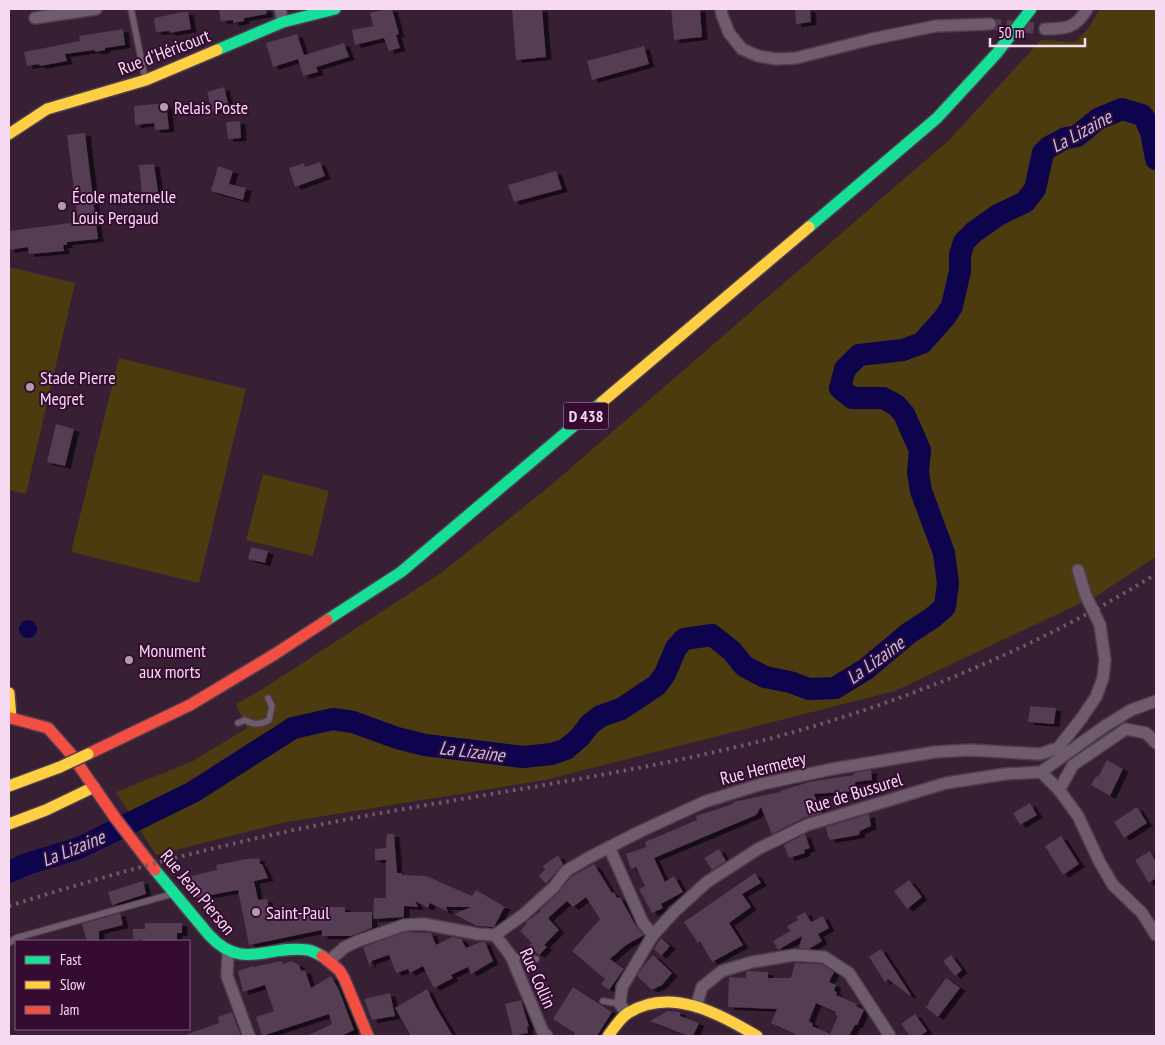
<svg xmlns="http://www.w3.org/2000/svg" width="1165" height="1045" font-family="'PT Sans Narrow',sans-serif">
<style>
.green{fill:#4b3b0e}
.water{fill:#0e034d}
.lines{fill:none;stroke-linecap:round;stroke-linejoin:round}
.river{stroke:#0e034d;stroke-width:22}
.building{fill:#553c52;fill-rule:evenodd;filter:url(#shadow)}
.street-tunnel{stroke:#543b50;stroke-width:11;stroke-dasharray:11 5.5;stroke-linecap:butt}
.lane-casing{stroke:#503c4e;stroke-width:8}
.street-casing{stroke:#503c4e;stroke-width:14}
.fast-casing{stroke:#503c4e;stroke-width:14}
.slow-casing{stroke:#503c4e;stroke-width:14}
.jam-casing{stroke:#503c4e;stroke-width:14}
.lane{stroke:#6e5b6b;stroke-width:5.5}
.street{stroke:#6e5b6b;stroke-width:11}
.fast{stroke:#16e098;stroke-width:11}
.slow{stroke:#ffcf43;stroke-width:11}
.jam{stroke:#f24e42;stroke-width:11}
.rail{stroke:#6d5a6a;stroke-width:4;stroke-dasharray:2.5 5;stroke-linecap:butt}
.slow-bridge-casing{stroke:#503c4e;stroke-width:14;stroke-linecap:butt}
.slow-bridge{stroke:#ffcf43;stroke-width:11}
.poi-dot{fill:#b399af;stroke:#360b32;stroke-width:2}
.labels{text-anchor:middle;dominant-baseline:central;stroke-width:4;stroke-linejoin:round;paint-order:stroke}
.shield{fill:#360b32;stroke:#bc9cb8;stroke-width:1}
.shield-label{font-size:16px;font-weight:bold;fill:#f6daf1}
.street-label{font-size:18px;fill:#f6daf1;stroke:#360b32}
.poi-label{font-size:18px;fill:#f6daf1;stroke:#360b32;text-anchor:start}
.water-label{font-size:19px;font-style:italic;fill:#b4c2ed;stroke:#360b32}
</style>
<defs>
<filter id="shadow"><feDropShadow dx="5.5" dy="3" stdDeviation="0" flood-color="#0009"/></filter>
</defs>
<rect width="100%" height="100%" fill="#371f34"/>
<!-- green -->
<g class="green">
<path d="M1100 9H1156V557L1098 595 895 691 545 780 281 823 156 855 116 792 193 761 247 728 236 704 261 690 441 573 550 486 950 139 1041 40 1076 42 1089 27Z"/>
<path d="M9 267 75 283 26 494 9 490Z"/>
<path d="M119 358 246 389 199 583 71 552Z"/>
<path d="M263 474 329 491 313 556 246 540Z"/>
</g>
<!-- water -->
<circle class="water" cx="28" cy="629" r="9"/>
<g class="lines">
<!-- river -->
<path class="river" d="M9 872 27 864 79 848 193 792 293 728 333 719 353 722 397 738 425 745 523 757 552 754 566 749 580 737 590 724 601 716 621 709 657 685 665 674 676 648 684 639 712 635 732 651 744 666 765 677 790 682 809 689 835 688 866 669 909 633 932 618 945 607 948 583 944 553 921 491 918 472 920 450 904 414 896 405 883 398H852L840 388 845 369 859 355 903 350 922 343 945 317 952 306 960 271V255L964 242 974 232 998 215 1025 202 1035 189 1043 153 1049 147 1066 138 1077 136 1098 119 1122 109 1142 115 1145 119 1151 132 1156 159"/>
</g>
<!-- building -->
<g class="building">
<path d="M219 9H266L267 14 244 18V21L233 23V20L221 21Z"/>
<path d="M387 9H392L399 34 396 35 400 48 389 51 384 38 355 45 352 30 373 26 370 13Z"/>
<path d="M512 9H542L546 57 516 60Z"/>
<path d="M671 9H700L702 37 674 40Z"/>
<path d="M795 9H810L811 22 796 24Z"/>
<path d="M183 12H188L191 29 170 33 169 31 156 32 154 18Z"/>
<path d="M123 29 125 45 105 48V50L95 52V50L87 51 65 54 67 61 40 66 39 64 27 66 24 52 80 41 79 36Z"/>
<path d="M297 34 304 55 344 43 349 57 316 67 318 72 303 76 298 59 273 67 266 43Z"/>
<path d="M644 46 649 64 592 80 587 61Z"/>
<path d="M224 87 229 107 212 111 207 92Z"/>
<path d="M166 103 169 129 155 130 154 123 135 125 134 106Z"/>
<path d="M240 121 241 138 228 139 226 122Z"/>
<path d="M85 133 98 239 67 242V245H63L64 251 29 254 28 247 9 250V231L78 222 67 135Z"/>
<path d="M320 162 325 176 295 187 289 168 304 163 305 167Z"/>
<path d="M154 164 158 192 142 194 139 165Z"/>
<path d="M218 166 233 171 229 184 246 188 243 200 211 191Z"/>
<path d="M556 171 562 189 514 202 508 185Z"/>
<path d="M56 424 74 429 65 466 47 462Z"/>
<path d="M251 547 268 551 265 563 248 559Z"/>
<path d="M1030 706 1056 708 1054 724 1028 722Z"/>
<path d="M1107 760 1123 769 1110 796 1091 785 1096 776 1098 777Z"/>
<path d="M871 770 872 780 855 782 856 791 814 794 822 813 804 818 772 834 761 807 756 815 654 858 665 882 674 876 683 892 661 904 663 908 652 913 639 889 645 886 636 867 631 869 626 854 646 847 645 842 697 820 696 816 733 804V802L780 792V791L809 782 854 775V773Z"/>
<path d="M1030 803 1037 815 1020 825 1013 813Z"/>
<path d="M1137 807 1147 823 1124 838 1114 822Z"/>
<path d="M869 814 871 826 860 831 859 835 830 840 829 837H828L826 827Z"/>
<path d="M387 834H394L397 873H402V875L426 876 472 896 476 890 507 908H504L494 927 477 926 454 914 471 907H446L448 912 430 903 428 908 415 901 418 907 404 906V917L373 919 374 898H386V860H375V849L386 848Z"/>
<path d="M805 834 810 848 804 850 805 853 789 858 784 845Z"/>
<path d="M1061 836 1079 864 1063 875 1045 846Z"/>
<path d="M719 849 726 861 712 870 704 858Z"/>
<path d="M1150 851 1156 862V878L1149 883 1135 860Z"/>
<path d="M558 855 563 864 546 884 539 876 545 869 543 866Z"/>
<path d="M252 858V859L259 858 260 864H262L268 878 254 881 258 900 267 899 271 921 321 911V907H345V912H372V928L351 936H322V930L249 945 238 890 195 898 191 876 217 870 216 865Z"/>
<path d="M594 864 612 893 614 892 617 898 620 897 636 926 644 935 626 945 610 959 624 969 609 990 601 984 605 979 572 951 600 919 586 897 573 907 567 901 548 918 559 930 544 945 547 947 539 955 529 946 532 943 520 931 526 924V922L541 911 540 910 559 892 571 877Z"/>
<path d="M755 873 761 883 742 894 751 907 729 923 743 945 712 962 700 941 698 943 684 922Z"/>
<path d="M909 880 922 897 907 909 894 891Z"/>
<path d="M143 881 146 894 112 905 108 892Z"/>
<path d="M805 912 811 922 823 916 829 928 818 934 822 941 809 949 799 948 802 936 778 950 773 941 790 931 787 926 798 920 796 917Z"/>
<path d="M120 913 123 925 99 931V941H87L82 924Z"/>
<path d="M145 923H182V933H177V941H142V939H133V929H145Z"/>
<path d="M405 932 431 933 436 945 452 937 461 939 466 948 481 942H485L493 961 471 974 468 967 451 975 453 978 434 988 423 966 410 973 408 969 396 973 389 955 371 961 370 967 363 947Z"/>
<path d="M661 938 670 946 661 956 654 949Z"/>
<path d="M881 949 911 995 910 996 888 979 885 982 869 957Z"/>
<path d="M653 955 672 973 662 985 654 989H651L637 976 644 965Z"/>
<path d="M951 955 962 970 955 976 943 961Z"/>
<path d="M282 961 283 964 291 961 299 965 301 971 305 970 311 988 331 976 339 990 354 1030 341 1036H307L332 1024 329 1014 262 1036 256 1017 274 1011 265 985 243 992 238 971 253 966V967Z"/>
<path d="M795 963 821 964 834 972 829 982 836 985 834 991 837 992 836 995 857 1004 856 1006 864 1010 857 1025H855L849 1036H799L771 1023 777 1009 728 1007 729 977 746 978V972L748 971 768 972V978H791ZM816 1003 836 1012 835 1015 838 1016 830 1034 812 1026 813 1024 809 1021Z"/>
<path d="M946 978 960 988 938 1017 925 1007 929 1004 928 1003Z"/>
<path d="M573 987 612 1012 597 1036H573L575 1033 553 1019Z"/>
<path d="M427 989 434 1004 453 1036H411L395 1008Z"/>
<path d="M390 993 395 1016 372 1020 364 999Z"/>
<path d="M521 1000 529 1027H527L528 1033 513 1036 505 1004Z"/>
<path d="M668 1011 680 1012V1016L699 1023 693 1036H688L650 1021Z"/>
<path d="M232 1012 241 1036H185V1035L219 1023 218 1017Z"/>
<path d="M915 1014 927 1031 920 1036H910L901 1024Z"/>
</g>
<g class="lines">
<!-- street-tunnel -->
<path class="street-tunnel" d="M990 24 1045 29"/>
<defs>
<g id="lane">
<path d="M131 9 145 78"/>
<path d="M238 723 245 720C254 725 260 725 269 720L272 706 268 698"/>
<path d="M9 943 16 938 172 894"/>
<path d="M511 956 536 959"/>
<path d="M603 1001 620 1004"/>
</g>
<g id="street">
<path d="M280 9 283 22"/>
<path d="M721 9 722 15 729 33 742 49 758 56 776 59 796 58 872 39 936 26 990 24"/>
<path d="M35 18 96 9"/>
<path d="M1045 29C1066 29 1076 28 1087 9"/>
<path d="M1041 772 1059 790 1078 816 1100 863 1113 885 1142 913 1156 935"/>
<path d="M1059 790 1073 765 1126 729 1146 733 1156 743"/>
<path d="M609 847 643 923 653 935"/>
<path d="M495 935 511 956 543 1032 547 1036"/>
<path d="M228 953 227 976 249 1036"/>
<path d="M330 960 345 947 358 941 404 925 424 924 478 934 495 935 523 915 554 887 566 871 588 858 641 831 704 802 762 784 832 769 935 752 970 750 1040 754 1058 748 1081 719 1096 697 1103 678 1105 660 1100 625 1086 596 1078 570"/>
<path d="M696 1007 702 987 722 971 752 962 794 955 824 957 849 973 890 1036"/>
<path d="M627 1014 620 1004 622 987 653 935 674 912 707 882 758 849 807 825 946 783 1005 774 1041 772 1105 726 1131 710 1156 701"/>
</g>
<g id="fast">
<path d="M217 50 283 22 335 9"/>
<path d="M809 227 937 118 997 53 1031 9"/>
<path d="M327 620 401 572 602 402"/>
<path d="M155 870 209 935C243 972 268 944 308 950 313 951 318 954 322 956"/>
</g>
<g id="slow">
<path d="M9 134 47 109 146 80 217 50"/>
<path d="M602 402 809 227"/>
<path d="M9 693 11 718"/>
<path d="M9 786 60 767"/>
<path d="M9 824 46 810 94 787"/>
<path d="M608 1036C614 1028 620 1018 628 1013 671 986 719 1014 757 1036"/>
</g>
<g id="jam">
<path d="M11 718 48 728 71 754 116 819 155 870"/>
<path d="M88 754 190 705 275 654 327 620"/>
<path d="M322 956 339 970 344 978 368 1036"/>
</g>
</defs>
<!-- lane casing -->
<use href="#lane" class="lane-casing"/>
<!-- street casing -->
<use href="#street" class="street-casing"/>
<!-- fast casing -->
<use href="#fast" class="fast-casing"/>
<!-- slow casing -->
<use href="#slow" class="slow-casing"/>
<!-- jam casing -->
<use href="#jam" class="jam-casing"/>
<!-- lane -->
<use href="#lane" class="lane"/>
<!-- street -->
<use href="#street" class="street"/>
<!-- fast -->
<use href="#fast" class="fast"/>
<!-- slow -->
<use href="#slow" class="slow"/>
<!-- jam -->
<use href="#jam" class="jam"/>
<!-- rail -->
<path class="rail" d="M9 906C122 870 237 840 354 818 488 793 624 775 757 742 896 706 1034 650 1156 574"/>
<defs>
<path id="slow-bridge" d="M60 767 88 754"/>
</defs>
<!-- slow-bridge casing -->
<use href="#slow-bridge" class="slow-bridge-casing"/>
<!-- slow-bridge -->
<use href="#slow-bridge" class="slow-bridge"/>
</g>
<!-- markers -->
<g class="poi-dot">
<circle cx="164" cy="107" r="5"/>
<circle cx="62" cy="206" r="5"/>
<circle cx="30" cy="387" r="5"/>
<circle cx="129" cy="660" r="5"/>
<circle cx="256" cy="912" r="5"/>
</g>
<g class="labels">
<!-- shield labels -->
<rect class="shield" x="563.5" y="402.5" width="45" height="27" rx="4"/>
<g class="shield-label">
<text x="586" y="416">D 438</text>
</g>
<!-- street labels -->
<g class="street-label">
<text transform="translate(164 52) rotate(-21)">Rue d'Héricourt</text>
<text transform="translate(763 768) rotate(-14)">Rue Hermetey</text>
<text transform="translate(854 793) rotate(-17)">Rue de Bussurel</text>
<text transform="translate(198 892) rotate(50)">Rue Jean Pierson</text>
<text transform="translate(538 978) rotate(66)">Rue Collin</text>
</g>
<!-- poi labels -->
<g class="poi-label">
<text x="174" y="107">Relais Poste</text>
<text x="72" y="196">École maternelle<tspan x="72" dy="21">Louis Pergaud</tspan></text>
<text x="40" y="377">Stade Pierre<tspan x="40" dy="21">Megret</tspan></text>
<text x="139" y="650">Monument<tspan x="139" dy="21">aux morts</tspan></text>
<text x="266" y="912">Saint-Paul</text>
</g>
<!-- water labels -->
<g class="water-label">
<text transform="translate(1081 131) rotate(-29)">La Lizaine</text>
<text transform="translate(875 660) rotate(-36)">La Lizaine</text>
<text transform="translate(472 751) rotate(7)">La Lizaine</text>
<text transform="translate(73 848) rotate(-22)">La Lizaine</text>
</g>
</g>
<!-- border -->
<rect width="1165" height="1045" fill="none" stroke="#f6daf1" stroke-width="20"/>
<!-- legend -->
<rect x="15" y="940" width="175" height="90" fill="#360b32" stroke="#835e7e"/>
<rect x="25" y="956" width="25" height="8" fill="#16e098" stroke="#835e7e"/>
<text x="60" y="965" font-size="15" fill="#f6daf1">Fast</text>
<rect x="25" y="981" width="25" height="8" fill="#ffcf43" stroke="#835e7e"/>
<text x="60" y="990" font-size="15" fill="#f6daf1">Slow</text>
<rect x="25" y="1006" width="25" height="8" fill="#f24e42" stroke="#835e7e"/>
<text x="60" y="1015" font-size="15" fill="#f6daf1">Jam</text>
<!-- scale -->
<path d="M990 38v8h95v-8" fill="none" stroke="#f6daf1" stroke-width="2.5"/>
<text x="998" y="38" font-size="15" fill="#f6daf1" stroke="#360b32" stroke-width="4" paint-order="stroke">50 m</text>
</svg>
